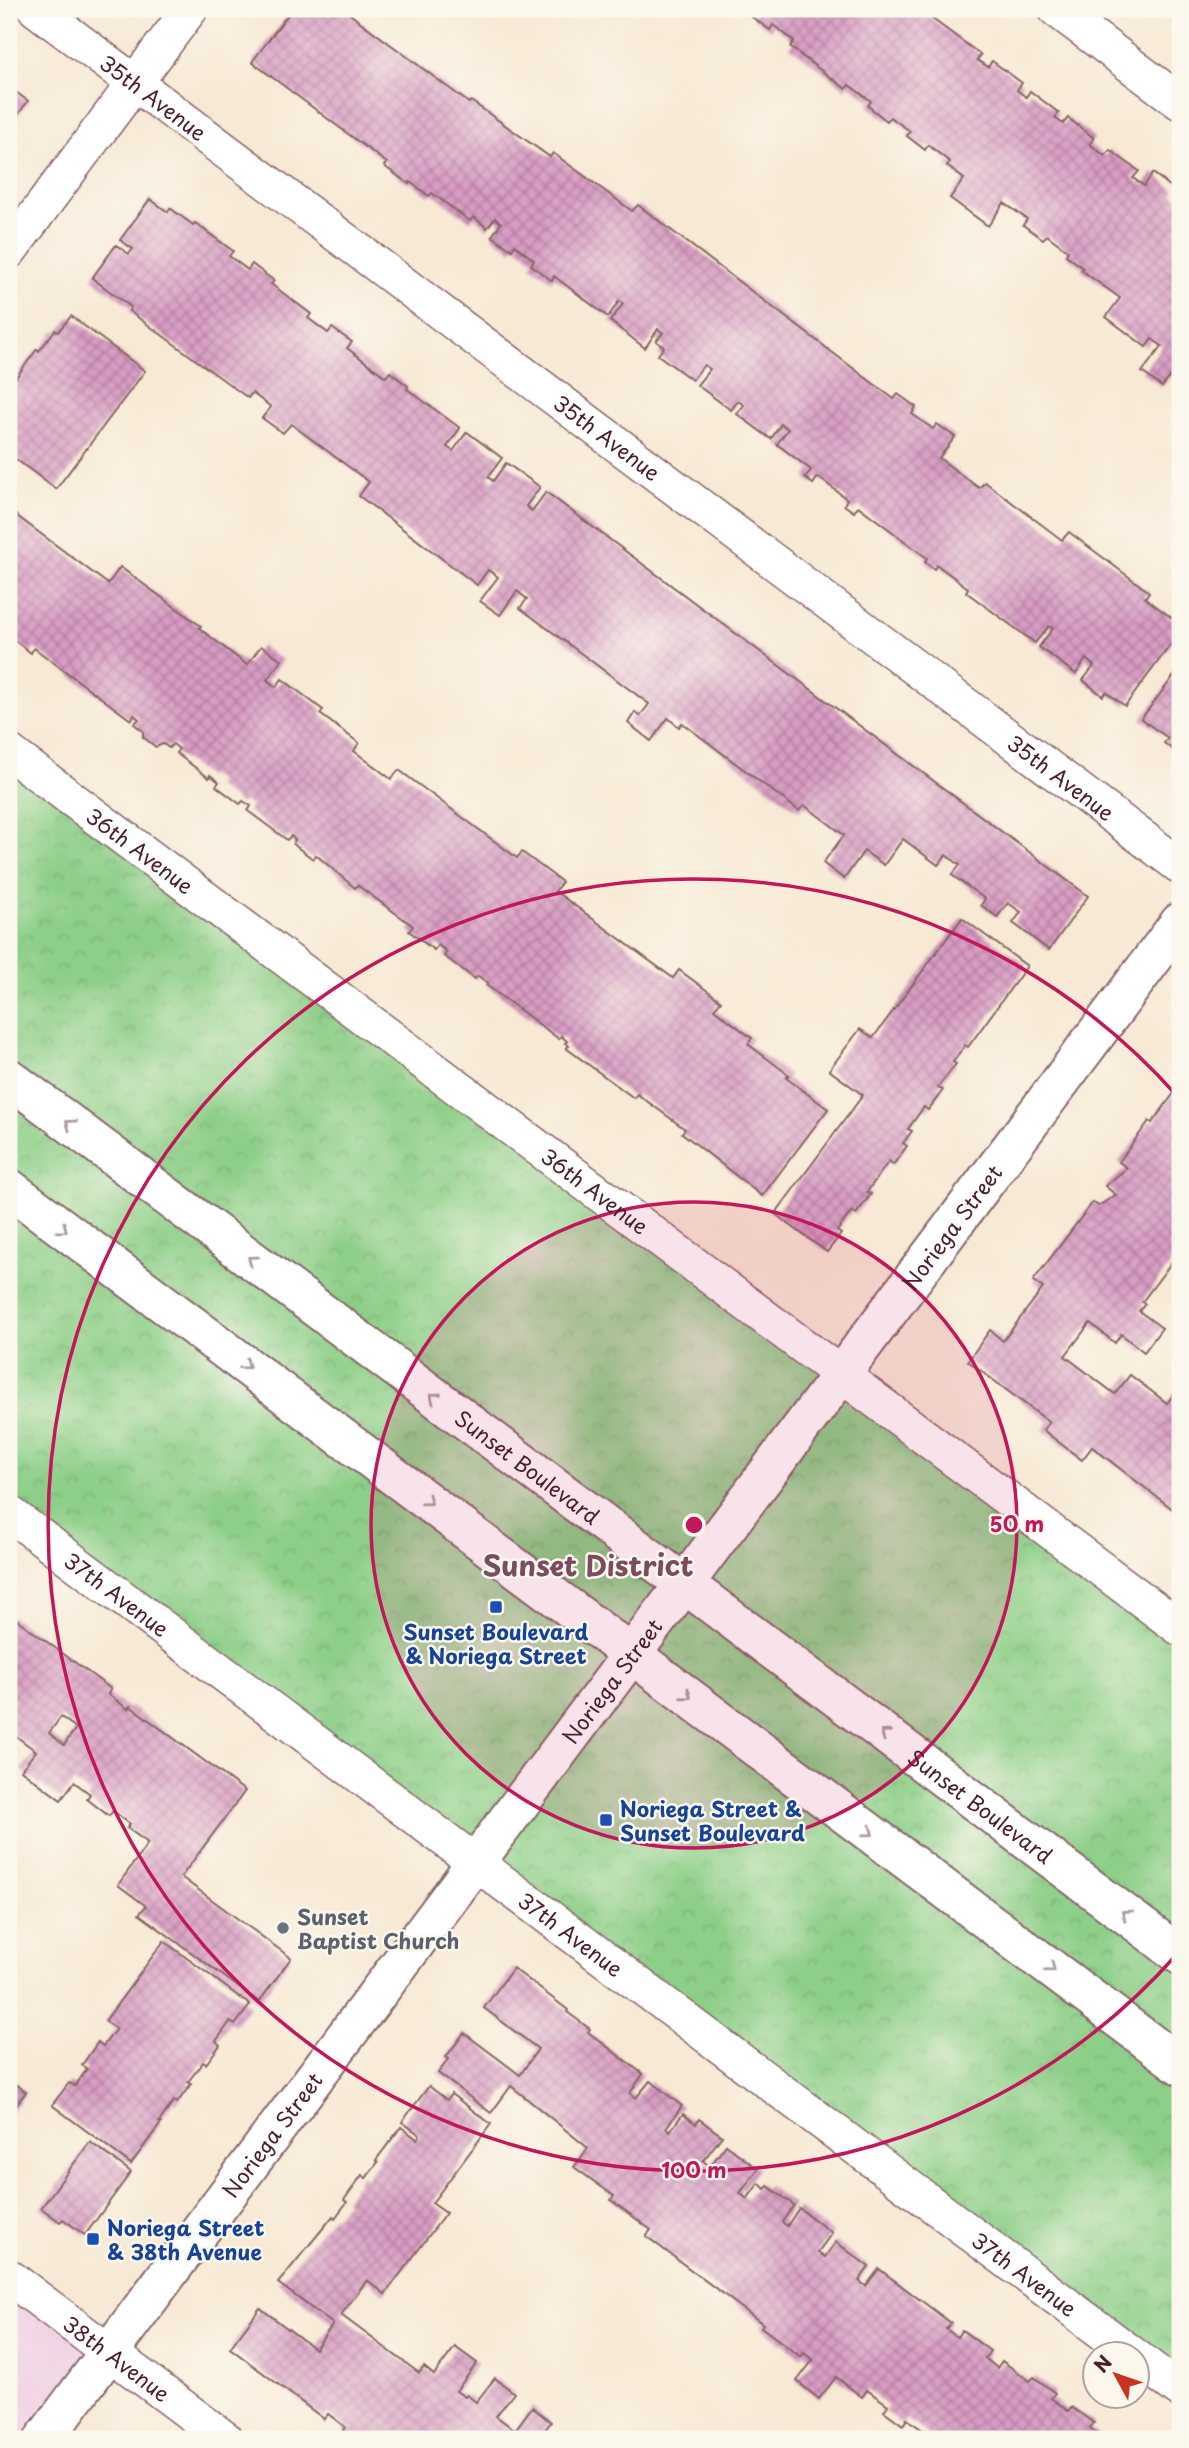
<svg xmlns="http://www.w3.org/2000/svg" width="1189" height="2448" font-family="'Playpen Sans',sans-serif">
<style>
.built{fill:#f0d0e5}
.park{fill:url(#park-crowns);stroke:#6c775a;stroke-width:2}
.building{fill:url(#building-cross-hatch);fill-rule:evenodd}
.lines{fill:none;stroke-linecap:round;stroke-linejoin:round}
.street-casing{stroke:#876666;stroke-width:38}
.secondary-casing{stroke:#876666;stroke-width:42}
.street{stroke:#fff;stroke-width:35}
.secondary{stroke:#fff;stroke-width:38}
.oneway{stroke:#ae9aa0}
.ring{fill:none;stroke:#c2185b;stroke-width:3.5}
.transit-dot{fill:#1a4fb4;stroke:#fbf7ec;stroke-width:2.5}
.worship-dot{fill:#6b7280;stroke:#fbf7ec;stroke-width:2.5}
.labels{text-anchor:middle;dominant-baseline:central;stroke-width:5;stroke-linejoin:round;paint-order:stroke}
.street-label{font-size:21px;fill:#4a1f2b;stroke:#fbf7ec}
.transit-label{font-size:21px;font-weight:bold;fill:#164399;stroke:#fbf7ec;text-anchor:start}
.worship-label{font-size:21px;font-weight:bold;fill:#5b616d;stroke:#fbf7ec;text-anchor:start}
.district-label{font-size:28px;font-weight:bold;fill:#7c4b61;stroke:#fbf7ec}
.centre{fill:#c2185b;stroke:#fbf7ec;stroke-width:3.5}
.ring-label{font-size:21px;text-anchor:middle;font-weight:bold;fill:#c2185b;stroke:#fbf7ec;stroke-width:5;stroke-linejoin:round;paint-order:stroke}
</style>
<defs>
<pattern id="park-crowns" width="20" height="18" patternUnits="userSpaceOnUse" patternTransform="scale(1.75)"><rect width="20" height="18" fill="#8dcf88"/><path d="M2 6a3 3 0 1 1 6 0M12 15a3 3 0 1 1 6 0" fill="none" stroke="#7bb176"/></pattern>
<pattern id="building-cross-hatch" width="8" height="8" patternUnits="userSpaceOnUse" patternTransform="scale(1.75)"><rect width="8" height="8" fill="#d99dc4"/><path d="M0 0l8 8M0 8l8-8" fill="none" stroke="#b27f9f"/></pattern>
</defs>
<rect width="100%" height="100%" fill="#fbf7ec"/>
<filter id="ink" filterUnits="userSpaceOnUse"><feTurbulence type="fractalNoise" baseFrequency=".0143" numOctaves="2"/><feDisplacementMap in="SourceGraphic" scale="14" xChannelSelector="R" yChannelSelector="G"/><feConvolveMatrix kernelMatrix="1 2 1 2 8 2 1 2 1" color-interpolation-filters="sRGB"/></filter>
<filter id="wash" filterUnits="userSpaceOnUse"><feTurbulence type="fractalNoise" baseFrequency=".00686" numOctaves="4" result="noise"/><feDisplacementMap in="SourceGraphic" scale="28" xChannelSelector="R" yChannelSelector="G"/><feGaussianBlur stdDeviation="1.57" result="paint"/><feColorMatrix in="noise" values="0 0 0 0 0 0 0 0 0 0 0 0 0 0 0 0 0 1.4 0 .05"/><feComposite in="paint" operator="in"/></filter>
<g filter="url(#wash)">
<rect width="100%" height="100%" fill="#f7e9d4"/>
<!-- built -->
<path class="built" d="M9 2277 109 2353 45 2439H9Z"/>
<!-- park -->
<path class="park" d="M9 752 1180 1629V2390L9 1513Z"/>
<g id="blocks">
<!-- building -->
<g class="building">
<path d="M292 9H343L469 103 471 101 550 157 553 153 632 211 638 205 874 384 894 399 898 394 916 407 912 414 933 429 937 424 955 437 939 458 979 488 985 482 1062 540 1069 532 1149 592 1145 598 1180 624V632L1125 706 1106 692 1103 696 1083 680 1094 666 1086 659 1076 674 1039 647 1053 628 1049 626 1035 643 966 592 968 588 937 565 934 569 925 562 927 558 858 506 854 512 844 505 847 499 818 477 813 484 805 478 811 470 777 444 788 429 781 424 771 439 737 414 744 405 738 401 731 410 697 385 710 369 704 365 692 380 658 355 664 347 656 341 663 333 658 329 645 348 610 321 623 304 619 301 608 317 554 276 552 281 531 265 534 260 515 245 512 250 492 236 501 223 495 218 487 228 474 217 470 221 432 193 429 196 410 182 409 184 384 166 387 163 252 62Z"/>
<path d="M752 9H919L981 55 977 60 988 67 992 61 1022 83 1017 90 1026 97 1030 91 1059 113 1055 118 1063 124 1068 118 1094 138 1090 144 1105 156 1110 150 1139 171 1133 178 1144 186 1153 173 1175 190 1172 194 1180 200V364L1162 387 1142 372 1162 346 1152 339 1146 347 1106 317 1120 298 1081 270 1083 268 1066 255 1068 251 1047 235 1043 239 1023 225 1027 219 1004 203 988 226 950 198 964 179 947 166 950 162 928 145 925 150 907 136 910 131 890 117 887 121 868 106 871 101 849 85 846 89 790 47 794 41 773 25 770 30 752 17 756 12Z"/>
<path d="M9 87 28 101 9 127Z"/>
<path d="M150 199 168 212 170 208 193 225 195 223 233 251 229 256 248 270 252 264 274 281 271 284 311 314 308 318 328 333 332 328 352 342 347 348 386 377 390 372 408 386 407 389 460 428 447 447 453 451 467 432 502 458 488 477 493 481 506 463 540 487 526 506 532 511 546 492 1088 896 1049 950 1013 923 1021 912 1008 903 997 917 981 905 985 899 952 875 960 865 946 855 938 865 903 839 884 865 864 851 844 879 823 863 844 835 804 805 799 811 682 723 679 727 668 718 651 741 628 723 635 712 640 716 649 704 520 608 527 599 517 591 500 615 480 601 498 577 488 570 477 585 359 496 369 482 291 424 283 433 262 418 271 407 252 393 248 398 129 311 131 307 92 278 116 245 129 254 133 249 120 240Z"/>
<path d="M71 316 145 371 56 489 9 454V387L37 349 39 351 55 330 58 332Z"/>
<path d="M9 510 108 584 120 567 201 626 199 628 247 665 261 646 282 660 267 680 276 687 282 679 323 710 320 714 359 743 354 751 391 779 399 770 517 858 522 852 562 882 555 891 673 978 679 970 721 1001 714 1009 752 1038 748 1044 789 1075 786 1078 828 1109 762 1196 682 1133 685 1129 637 1094 634 1098 566 1048 569 1046 565 1043 567 1041 561 1036 559 1039 486 985 488 983 478 976 475 979 444 956 447 952 438 945 434 950 409 931 413 926 357 885 355 888 316 855 313 859 293 844 295 840 291 836 287 840 248 811 251 806 243 801 240 804 216 786 219 782 210 775 209 778 176 753 179 749 173 744 169 748 163 744 156 747 143 737V731L134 724 139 719 134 715 131 720 34 648 31 653 9 636 11 631 9 630Z"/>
<path d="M1180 668V755L1164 743 1168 738 1141 719Z"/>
<path d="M962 918 1027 966 968 1047 965 1045 953 1062 956 1064 938 1087 943 1090 928 1110 924 1107 908 1129 912 1131 903 1143 907 1146 893 1165 889 1161 867 1192 871 1194 856 1214 852 1211 837 1231 841 1234 827 1252 775 1214 863 1095 829 1070 860 1029 873 1038Z"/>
<path d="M1180 1085V1268L1172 1262 1142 1302 1145 1304 1139 1311 1162 1328 1144 1352 1121 1334 1115 1343 1090 1323 1065 1356 1115 1394 1130 1375 1167 1403 1180 1386 1179 1514 1092 1447 1082 1460 1043 1430 1049 1422 968 1361 990 1330 1003 1341 1043 1288 1033 1281 1093 1202 1098 1206 1116 1195 1105 1186 1127 1168 1119 1162 1149 1121 1152 1123Z"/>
<path d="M12 1616 111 1689 108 1694 128 1709 130 1706 245 1791 181 1877 291 1958 259 2002 139 1914 146 1906 118 1885 148 1843 127 1828 130 1824 113 1811 109 1816 87 1799 90 1794 74 1782 61 1800 21 1770 36 1751 9 1731V1620ZM61 1717 76 1728 64 1745 49 1733Z"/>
<path d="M164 1941 250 2005 235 2025 230 2022 216 2041 220 2045 206 2064 203 2062 188 2082 191 2084 177 2103 174 2101 159 2122 161 2123 131 2164 52 2105 69 2083 75 2086 87 2069 82 2065 98 2042 103 2046 116 2029 105 2021Z"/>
<path d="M513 1968 568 2010 567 2012 590 2029 588 2032 643 2074 630 2093 636 2098 650 2081 682 2106 666 2128 670 2131 683 2114 696 2124 699 2119 722 2136 703 2161 710 2166 726 2145 758 2169 740 2193 747 2199 759 2183 765 2189 768 2186 794 2205 782 2222 787 2226 799 2208 832 2233 818 2252 825 2257 836 2242 869 2267 859 2281 866 2286 879 2269 951 2323 946 2329 957 2337 962 2330 990 2351 985 2358 997 2368 1002 2361 1030 2381 1034 2377 1055 2393 1051 2398 1068 2411 1071 2407 1094 2423 1090 2428 1105 2439H923L928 2434 907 2419 903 2425 884 2411 888 2405 867 2390 862 2397 836 2377 819 2399 797 2381 813 2360 804 2353 801 2357 761 2327 763 2324 646 2236 651 2230 611 2200 614 2196 574 2167 588 2148 511 2086 491 2113 438 2073 449 2059 446 2057 464 2033 520 2075 538 2049 484 2008Z"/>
<path d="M9 2079 26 2092 9 2115Z"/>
<path d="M429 2086 447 2100 451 2094 491 2124 432 2203 446 2213 385 2294 367 2280 341 2315 419 2373 424 2367 434 2375 455 2347 477 2363 456 2391 465 2397 467 2395 476 2402 495 2378 514 2393 496 2416 515 2430 532 2407 551 2422 538 2439H355L343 2430 345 2427 328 2414 324 2419 230 2348 260 2308 315 2349 333 2324 278 2283 333 2216 335 2218 347 2202 344 2200 362 2175 366 2178 378 2162 376 2160 401 2127 417 2139 420 2135 402 2122Z"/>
<path d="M90 2142 131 2172 85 2235 63 2219 60 2222 41 2208Z"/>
</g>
</g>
</g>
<g filter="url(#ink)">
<use href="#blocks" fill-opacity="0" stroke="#876666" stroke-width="2"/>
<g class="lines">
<defs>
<g id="street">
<path id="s1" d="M36 9 1180 866"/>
<path d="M1056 9 1180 102"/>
<path d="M9 251 190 9"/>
<path id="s2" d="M9 752 1180 1628"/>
<path id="s3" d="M9 1513 1132 2354"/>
<path id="s4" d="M9 2277 225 2439"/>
<path d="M1136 2357 1180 2390"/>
</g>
<g id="secondary">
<path id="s5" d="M9 1078 1180 1955"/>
<path d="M9 1188 1180 2065"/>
<path id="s6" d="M44 2439 1180 922"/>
</g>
</defs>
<!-- street casing -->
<use href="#street" class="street-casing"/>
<!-- secondary casing -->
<use href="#secondary" class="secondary-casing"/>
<!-- street -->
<use href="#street" class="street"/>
<!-- secondary -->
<use href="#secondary" class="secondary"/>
</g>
<!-- one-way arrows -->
<defs><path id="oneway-chevron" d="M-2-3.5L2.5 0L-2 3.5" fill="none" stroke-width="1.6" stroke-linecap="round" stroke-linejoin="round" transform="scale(1.75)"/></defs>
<g class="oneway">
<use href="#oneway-chevron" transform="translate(70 1124) rotate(-143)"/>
<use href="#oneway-chevron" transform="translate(63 1229) rotate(37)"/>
<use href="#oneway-chevron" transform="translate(252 1260) rotate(-143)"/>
<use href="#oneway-chevron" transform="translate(246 1365) rotate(37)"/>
<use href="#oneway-chevron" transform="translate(434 1397) rotate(-143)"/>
<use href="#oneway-chevron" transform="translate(428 1501) rotate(37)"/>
<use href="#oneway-chevron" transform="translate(687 1695) rotate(37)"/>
<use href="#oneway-chevron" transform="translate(885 1734) rotate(-143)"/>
<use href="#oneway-chevron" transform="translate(869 1832) rotate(37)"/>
<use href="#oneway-chevron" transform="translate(1126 1914) rotate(-143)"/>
<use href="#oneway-chevron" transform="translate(1051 1968) rotate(37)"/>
</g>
</g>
<!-- distance rings -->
<circle cx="694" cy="1525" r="323" fill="#c2185b" fill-opacity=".12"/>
<g class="ring">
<circle cx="694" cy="1525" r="323"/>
<path d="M1178 1953A646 646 0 1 1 1178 1097"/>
</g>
<!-- markers -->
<g class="transit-dot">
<rect x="489" y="1600" width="14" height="14" rx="3.5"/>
<rect x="599" y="1813" width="14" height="14" rx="3.5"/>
<rect x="86" y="2232" width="14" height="14" rx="3.5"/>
</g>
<circle class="worship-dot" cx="283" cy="1928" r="7"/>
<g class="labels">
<!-- street labels -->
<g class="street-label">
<text stroke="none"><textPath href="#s1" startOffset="147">35th Avenue</textPath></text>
<text stroke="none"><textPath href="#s1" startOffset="714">35th Avenue</textPath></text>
<text stroke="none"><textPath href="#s1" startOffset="1281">35th Avenue</textPath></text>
<text stroke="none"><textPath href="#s2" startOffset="164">36th Avenue</textPath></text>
<text stroke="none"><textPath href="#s2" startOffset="732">36th Avenue</textPath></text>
<text stroke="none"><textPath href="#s6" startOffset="1514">Noriega Street</textPath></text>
<text stroke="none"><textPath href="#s5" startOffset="648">Sunset Boulevard</textPath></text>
<text stroke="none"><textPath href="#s3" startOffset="135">37th Avenue</textPath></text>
<text stroke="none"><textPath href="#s6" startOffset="947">Noriega Street</textPath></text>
<text stroke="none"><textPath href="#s5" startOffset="1214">Sunset Boulevard</textPath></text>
<text stroke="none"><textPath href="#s3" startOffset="702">37th Avenue</textPath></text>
<text stroke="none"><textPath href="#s6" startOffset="380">Noriega Street</textPath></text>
<text stroke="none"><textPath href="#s3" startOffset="1269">37th Avenue</textPath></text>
<text stroke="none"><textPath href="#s4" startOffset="135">38th Avenue</textPath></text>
</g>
<!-- transit labels -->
<g class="transit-label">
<text x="496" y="1631" text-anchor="middle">Sunset Boulevard<tspan x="496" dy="24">&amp; Noriega Street</tspan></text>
<text x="620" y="1808">Noriega Street &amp;<tspan x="620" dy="24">Sunset Boulevard</tspan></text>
<text x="107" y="2227">Noriega Street<tspan x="107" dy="24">&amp; 38th Avenue</tspan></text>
</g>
<!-- worship labels -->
<g class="worship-label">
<text x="297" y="1916">Sunset<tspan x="297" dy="24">Baptist Church</tspan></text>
</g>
<!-- district labels -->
<g class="district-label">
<text x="588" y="1564">Sunset District</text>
</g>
</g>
<circle cx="694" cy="1525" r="10" class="centre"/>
<g class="ring-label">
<text x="1017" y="1532">50 m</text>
<text x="694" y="2178">100 m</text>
</g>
<!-- margin -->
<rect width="1189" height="2448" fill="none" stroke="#fbf7ec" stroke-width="35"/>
<!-- north arrow -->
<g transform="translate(1116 2375) rotate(310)"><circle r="33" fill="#fbf7ec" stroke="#b4a19f" stroke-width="2"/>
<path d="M0-5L12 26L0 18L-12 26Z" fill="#c8321e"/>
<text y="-10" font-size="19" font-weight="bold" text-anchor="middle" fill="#4a1f2b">N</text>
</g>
</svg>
